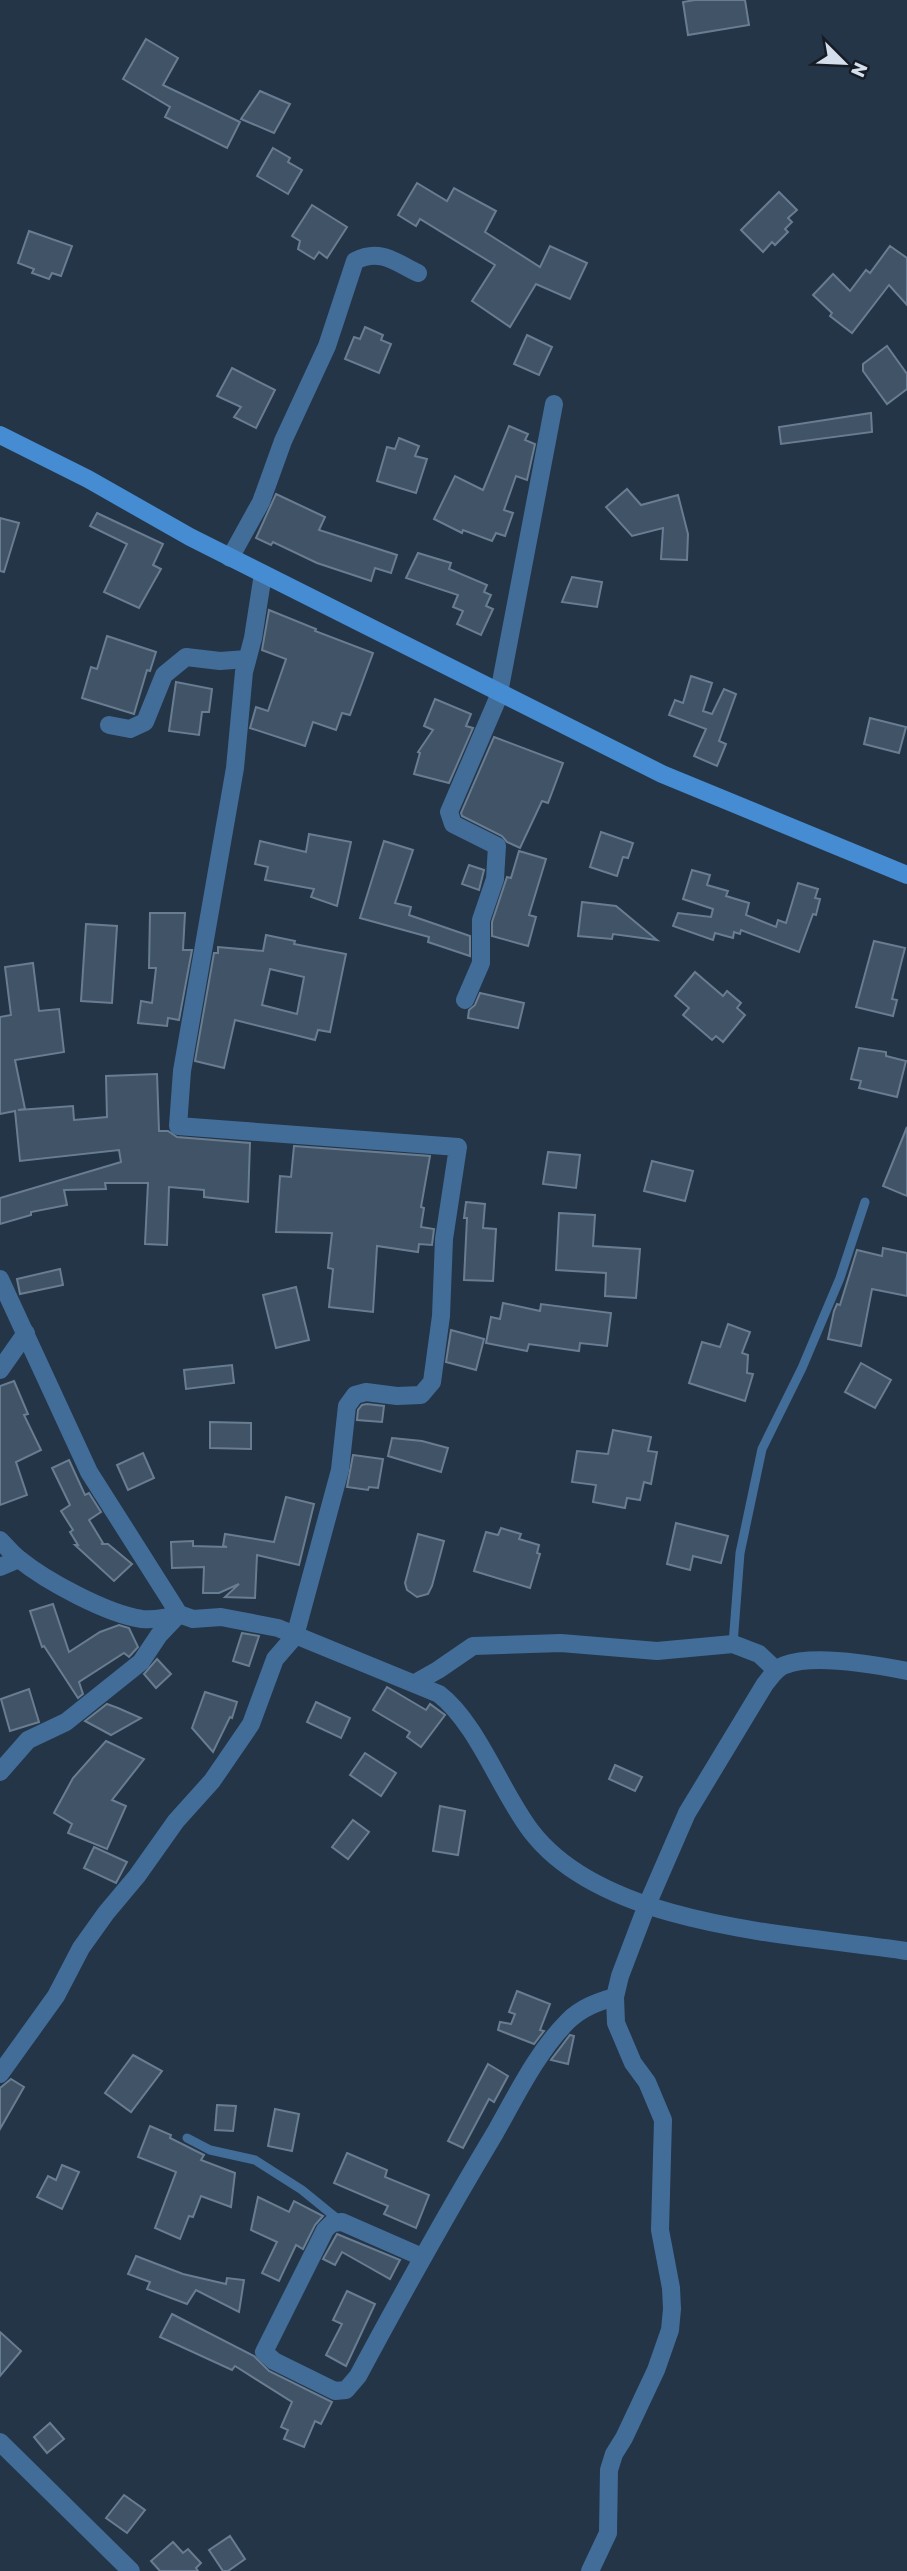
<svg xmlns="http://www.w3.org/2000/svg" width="907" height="2571" font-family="Rubik,sans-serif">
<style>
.building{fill:#415366;stroke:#697d92;stroke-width:2;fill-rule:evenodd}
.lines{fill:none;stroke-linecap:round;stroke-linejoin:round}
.lane{stroke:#436d99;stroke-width:9}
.street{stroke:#436d99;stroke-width:18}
.secondary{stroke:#458cd2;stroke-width:18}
</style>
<rect width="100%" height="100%" fill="#243547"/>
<!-- building -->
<g class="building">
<path d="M695 0H745L749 25 688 35 683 2Z"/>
<path d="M146 39 178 58 163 85 240 122 227 148 165 117 170 107 123 79Z"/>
<path d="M260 91 290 104 274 133 241 119Z"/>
<path d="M273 148 290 158 288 162 302 170 288 194 257 176Z"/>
<path d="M417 183 447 201 454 188 496 211 485 232 540 267 550 246 587 263 570 299 536 284 510 327 472 301 495 265 420 219 416 226 398 215Z"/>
<path d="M779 192 797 210 788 218 792 222 785 229 788 232 775 245 772 242 763 252 741 230Z"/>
<path d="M312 205 347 227 327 258 319 252 314 259 298 249 300 241 292 236Z"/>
<path d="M29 231 72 246 61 276 52 273 49 279 32 273 34 269 18 263Z"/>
<path d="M890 246 907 258V305L889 285 852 333 830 316 832 313 813 295 833 274 850 291 866 270 870 273Z"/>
<path d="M365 327 383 335 381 340 391 344 379 373 345 359 354 337 360 339Z"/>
<path d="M527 335 552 347 539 375 514 364Z"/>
<path d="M887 346 907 374V389L887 404 863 371V364Z"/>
<path d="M232 368 275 390 256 428 234 417 241 407 217 396Z"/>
<path d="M871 413 872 432 781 444 779 427Z"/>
<path d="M509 426 528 434 525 440 535 444 527 480 516 476 504 510 513 513 505 536 496 533 492 541 463 530 462 533 434 519 455 476 483 490Z"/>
<path d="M399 438 419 446 415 456 427 459 416 493 377 481 387 447 395 449Z"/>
<path d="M627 489 641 505 678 495 688 534 687 560 661 559 663 528 632 536 606 507Z"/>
<path d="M276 494 325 517 319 530 397 555 391 573 375 568 371 581 317 563 273 542 271 545 256 538Z"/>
<path d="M97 513 163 544 153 565 161 569 139 608 104 592 127 544 90 526Z"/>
<path d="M0 518 19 523 4 572 0 571Z"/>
<path d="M418 553 451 563 449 569 487 585 484 592 491 595 486 606 493 609 481 635 457 624 463 611 453 607 458 595 406 578Z"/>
<path d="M572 577 602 582 597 607 562 602Z"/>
<path d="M269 610 316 629 315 631 373 653 350 715 342 713 336 730 313 722 305 746 250 728 256 707 268 711 286 659 262 650Z"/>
<path d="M107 636 156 652 150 671 147 670 134 714 82 698 91 667 97 669Z"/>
<path d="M691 676 712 683 703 711 712 714 724 689 736 694 719 741 726 744 717 766 694 756 706 729 669 715 675 700 683 703Z"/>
<path d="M176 682 212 689 209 712H202L199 735 169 731Z"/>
<path d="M435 699 471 714 466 726 473 728 449 783 414 774 420 753 418 752 433 730 424 726Z"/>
<path d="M870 718 906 727 899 753 864 744Z"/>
<path d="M494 737 563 763 548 803 542 801 520 848 507 842 502 836 462 816 461 813Z"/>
<path d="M601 832 633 843 628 858 623 857 617 876 590 867Z"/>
<path d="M309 834 351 842 337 906 311 897 314 889 265 880 268 867 255 864 260 841 306 852Z"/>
<path d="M384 841 413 850 395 903 411 907 409 915 470 936V956L428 942 429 937 360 918Z"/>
<path d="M519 851 546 859 529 915 536 917 528 946 492 936V922L507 877 511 878Z"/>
<path d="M469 865 484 870 479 890 462 884Z"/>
<path d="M692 870 710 875 707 885 728 891 726 896 749 903 746 915 776 927 778 920 786 923 798 883 818 889 815 898 820 899 816 915 813 914 799 952 741 930 740 934 734 932 733 938 715 933 713 940 673 926 678 913 711 917 713 909 683 899Z"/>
<path d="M582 902 616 906 657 940 613 934 612 939 578 936Z"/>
<path d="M150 913H185L183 950H192L179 1020 168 1018 167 1026 138 1023 141 1001 152 1003 156 968H149Z"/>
<path d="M86 924 117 926 112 1003 81 1001Z"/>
<path d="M266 935 295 941 294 944 346 954 330 1032 318 1030 315 1040 235 1020 224 1068 195 1061 214 953H218V947L263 951ZM270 969 304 977 297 1014 262 1005Z"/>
<path d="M874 941 905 948 892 999 897 1000 893 1016 856 1007Z"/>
<path d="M33 963 39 1011 59 1009 64 1052 15 1060 25 1109 18 1110 73 1106 74 1120 107 1117 106 1076 157 1074 159 1131H168L177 1137 250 1143 248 1202 204 1197V1190L169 1187 167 1245 145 1244 148 1183H105L106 1189 64 1190 67 1205 31 1212V1215L0 1224V1198L121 1162 119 1150 20 1161 15 1111 0 1114V1017L11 1015 5 967Z"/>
<path d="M695 972 723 996 727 991 741 1003 737 1008 745 1015 723 1042 716 1036 712 1040 683 1015 689 1008 675 996Z"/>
<path d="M480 993 524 1003 518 1028 468 1018 469 1010 475 1005Z"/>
<path d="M859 1048 886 1052V1056L906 1061 897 1097 859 1088 861 1081 851 1079Z"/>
<path d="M907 1127V1196L883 1186Z"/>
<path d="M294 1146 430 1156 421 1207 424 1208 421 1227 434 1229 432 1245 419 1244 418 1252 377 1246 373 1312 329 1307 333 1269 328 1268 332 1233 276 1232 280 1176 291 1177Z"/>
<path d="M548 1152 580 1155 576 1188 543 1184Z"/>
<path d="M652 1161 693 1171 685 1201 644 1191Z"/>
<path d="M466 1202 485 1204 483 1228 496 1229 493 1281 464 1280 467 1218H464Z"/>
<path d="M559 1213 595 1215 593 1246 640 1249 636 1298 605 1296 606 1273 556 1270Z"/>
<path d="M883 1248 907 1253V1296L872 1289 861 1346 828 1339 834 1311 837 1304 840 1305 857 1250 882 1256Z"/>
<path d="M60 1269 63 1285 20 1294 17 1279Z"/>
<path d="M296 1287 309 1340 276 1348 263 1295Z"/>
<path d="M503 1303 540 1311 541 1304 611 1313 607 1346 580 1343 579 1351 529 1344 527 1351 486 1343 491 1317 500 1319Z"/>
<path d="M728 1324 750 1332 742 1353 748 1355 747 1373 753 1374 745 1401 689 1383 702 1342 720 1347Z"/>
<path d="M451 1330 484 1339 476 1370 446 1362Z"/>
<path d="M861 1363 891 1380 875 1408 845 1392Z"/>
<path d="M232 1365 234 1383 186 1389 184 1370Z"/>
<path d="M14 1381 28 1414 24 1415 41 1450 16 1462 27 1495 0 1505V1386Z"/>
<path d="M367 1404 384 1406 382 1422 357 1420 358 1410 362 1405Z"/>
<path d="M210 1422 251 1423V1449L210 1448Z"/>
<path d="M613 1430 651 1437 648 1451 657 1452 651 1484 644 1482 640 1500 627 1498 625 1508 593 1502 596 1485 572 1482 577 1451 608 1454Z"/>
<path d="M392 1438 422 1441 448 1448 441 1472 388 1456Z"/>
<path d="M143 1453 154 1478 128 1490 117 1465Z"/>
<path d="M353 1455 383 1459 378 1488 369 1487 368 1490 347 1487Z"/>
<path d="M69 1460 85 1495 89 1493 101 1512 89 1520 103 1543 101 1544H108L132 1564 114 1581 75 1545H78L70 1532 73 1530 61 1511 70 1505 52 1468Z"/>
<path d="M286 1497 314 1504 299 1565 257 1555 255 1598 225 1597 239 1584 219 1593H203L204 1567 172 1568 171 1542 193 1541V1546L227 1547 223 1546 225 1534 274 1542Z"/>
<path d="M676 1523 728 1536 721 1563 693 1556 690 1570 667 1564Z"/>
<path d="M501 1528 521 1534 519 1539 539 1545 537 1553 540 1554 530 1588 474 1571 486 1532 498 1535Z"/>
<path d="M418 1534 444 1541 432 1586 428 1594 417 1597 407 1590 405 1583Z"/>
<path d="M53 1604 69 1652 100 1632 119 1625 129 1628 138 1647 129 1657 124 1653 79 1682 83 1694 78 1698 44 1646 42 1647 30 1611Z"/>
<path d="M242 1633 259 1636 249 1666 233 1661Z"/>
<path d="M157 1659 171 1674 156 1688 144 1674Z"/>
<path d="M387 1687 426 1710 430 1704 445 1715 421 1747 407 1737 410 1732 373 1710Z"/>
<path d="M29 1689 39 1722 10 1731 1 1699Z"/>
<path d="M205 1692 237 1702 232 1718 230 1717 213 1752 192 1728Z"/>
<path d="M316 1702 350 1718 341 1738 307 1722Z"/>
<path d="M107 1704 118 1708 141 1718 111 1735 85 1721Z"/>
<path d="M106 1741 144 1759 112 1800 126 1806 107 1849 68 1833 72 1824 54 1813 73 1778Z"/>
<path d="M365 1753 396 1773 381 1796 350 1775Z"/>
<path d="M615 1765 642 1777 635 1791 609 1779Z"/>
<path d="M440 1806 465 1811 458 1855 433 1851Z"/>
<path d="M353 1820 369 1832 348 1859 332 1847Z"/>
<path d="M94 1847 127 1862 116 1883 84 1868Z"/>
<path d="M517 1991 550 2004 540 2030 544 2031 534 2044 498 2030 500 2022 511 2024 515 2014 509 2012Z"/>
<path d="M570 2035 574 2036 568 2064 551 2060Z"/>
<path d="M133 2055 162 2071 131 2112 105 2093Z"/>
<path d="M488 2064 508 2076 494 2102 489 2099 463 2148 448 2141Z"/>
<path d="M11 2079 24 2087 0 2129V2088Z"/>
<path d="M217 2105 236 2106 233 2131 215 2130Z"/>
<path d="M275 2109 299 2114 292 2151 268 2146Z"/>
<path d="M150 2126 171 2135 170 2138 204 2155 201 2160 235 2173 231 2207 201 2196 193 2217 189 2216 180 2239 155 2228 176 2172 138 2157Z"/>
<path d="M347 2153 387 2170 385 2177 429 2195 416 2228 384 2214 388 2206 334 2183Z"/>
<path d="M62 2165 79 2172 62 2209 37 2197 48 2176 56 2180Z"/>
<path d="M258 2197 289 2212 294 2201 323 2216 315 2225 303 2249 296 2245 279 2281 262 2273 277 2242 251 2230Z"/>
<path d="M337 2234 400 2260 390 2279 342 2252 335 2265 323 2259Z"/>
<path d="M136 2256 183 2274 226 2284 227 2278 244 2280 239 2312 196 2290 187 2304 147 2289 150 2282 128 2274Z"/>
<path d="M347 2291 375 2304 346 2366 326 2355 342 2324 333 2320Z"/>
<path d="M172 2314 254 2356 269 2371 332 2402 321 2424 315 2421 304 2447 284 2439 288 2430 281 2427 292 2402 235 2366 232 2370 160 2337Z"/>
<path d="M0 2332 21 2351 0 2376Z"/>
<path d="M50 2423 64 2439 47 2453 34 2437Z"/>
<path d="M124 2495 145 2510 127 2533 106 2518Z"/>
<path d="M230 2536 245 2559 228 2571H223L209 2550Z"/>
<path d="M173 2542 183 2553 188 2549 201 2563 196 2568 198 2571H160L151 2561Z"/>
</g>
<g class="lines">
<!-- lane -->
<g class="lane">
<path d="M733 1644 740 1553 762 1449 802 1368 840 1278 865 1202"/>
<path d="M187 2138 210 2150 255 2160 302 2190 340 2221"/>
</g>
<!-- street -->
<g class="street">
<path d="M230 558 261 502 283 441 327 346 355 261C380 248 395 262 418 273"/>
<path d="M109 725 130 729 145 722 164 675 186 657 220 661 247 659"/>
<path d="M465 1000 481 963V920L495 879 497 846 453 824 449 812 498 698 554 404"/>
<path d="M0 1279 89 1472 179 1614 193 1619 221 1617 278 1628 439 1694C477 1723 501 1792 531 1831 605 1928 795 1934 907 1951"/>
<path d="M0 1370 26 1333"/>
<path d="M0 1540C6 1546 12 1554 19 1559 46 1581 107 1614 142 1619 155 1620 167 1618 179 1614"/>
<path d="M0 1567 19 1559"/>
<path d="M415 1683 438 1670 473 1646 561 1643 657 1651 733 1644 759 1654 776 1670"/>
<path d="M0 1772 28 1740 66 1722 141 1662 159 1635 179 1614"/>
<path d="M0 2074 56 1996 81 1948 106 1913 137 1876 176 1821 212 1781 251 1724 275 1659 295 1636 340 1470 347 1406 355 1395 366 1392 397 1396 421 1395 432 1382 441 1316 444 1239 458 1147 178 1126 182 1071 235 768 244 672 253 638 263 574"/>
<path d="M422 2257 342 2222 332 2223 325 2230 264 2352 274 2361 335 2391 346 2390 358 2376C402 2294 447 2213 495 2133 516 2096 537 2052 568 2021 581 2008 597 2002 615 1997"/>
<path d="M0 2442 131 2571"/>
<path d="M590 2571 608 2533 609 2470 614 2454 624 2438 656 2370 670 2330 672 2309 671 2288 660 2230 663 2120 647 2082 633 2063 616 2023 615 1997 620 1976 647 1905 687 1813 765 1684C771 1677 776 1668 785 1665 814 1654 877 1665 907 1671"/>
</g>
<!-- secondary -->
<path class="secondary" d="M0 435 88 479 190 537 662 774 907 875"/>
</g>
<!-- north arrow -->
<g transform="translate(844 63) rotate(114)" stroke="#151c25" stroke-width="5" paint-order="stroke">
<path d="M0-5L12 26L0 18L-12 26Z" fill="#d4dfeb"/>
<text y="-10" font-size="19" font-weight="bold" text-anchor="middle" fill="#d4dfeb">N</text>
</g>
</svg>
